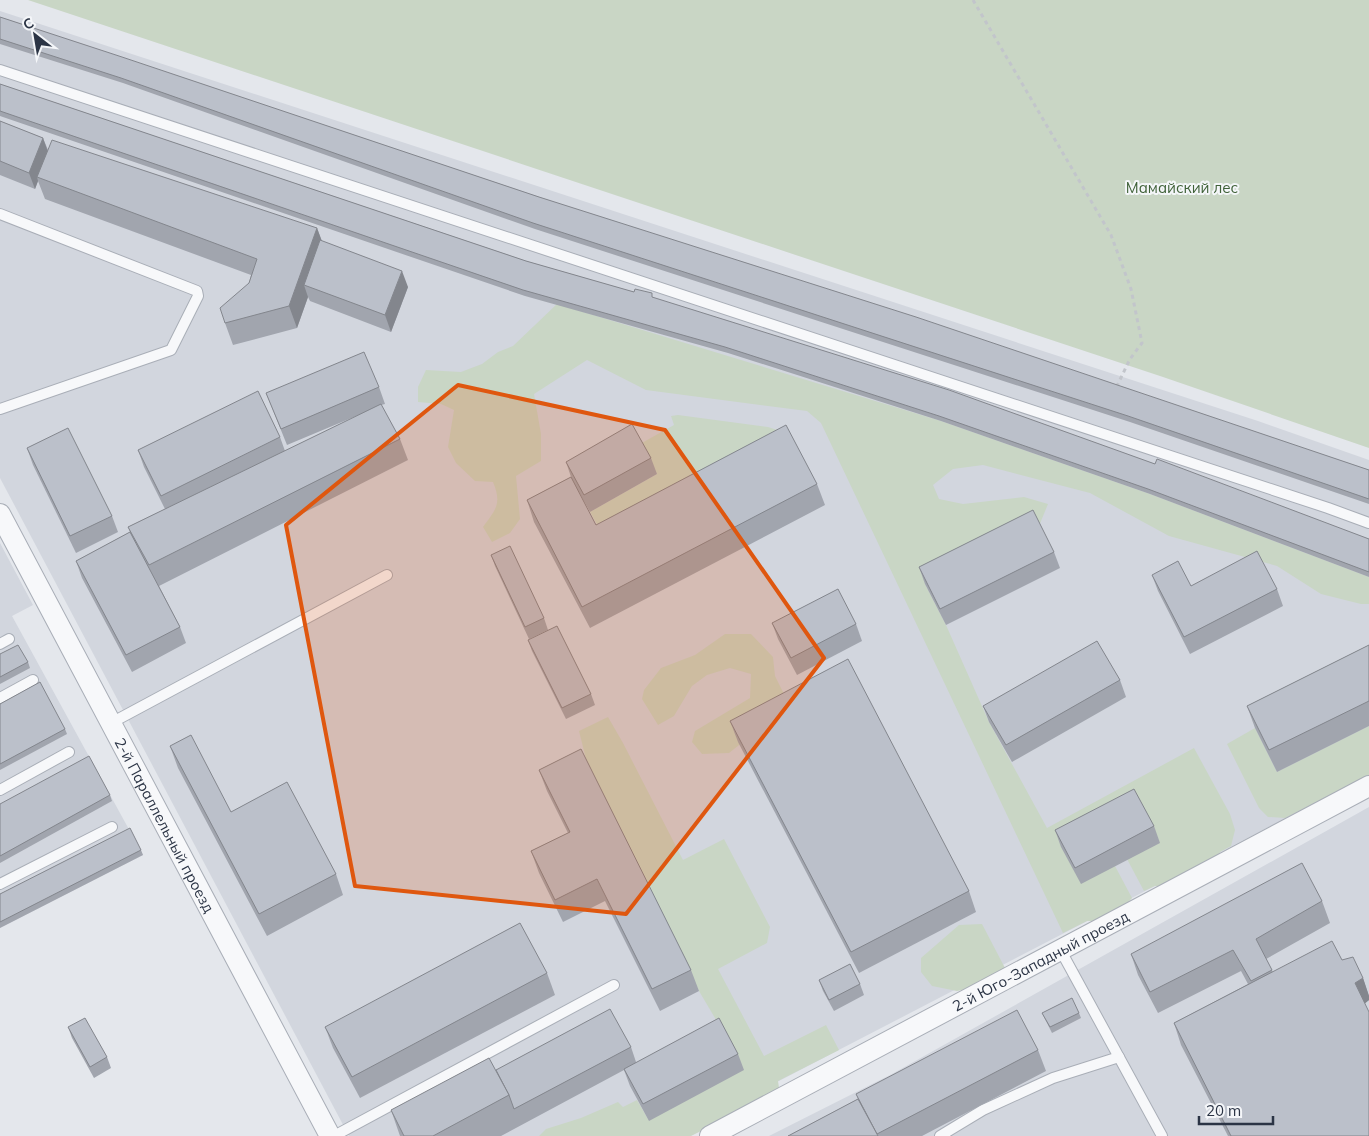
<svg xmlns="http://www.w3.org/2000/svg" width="1369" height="1136" font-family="Mulish,sans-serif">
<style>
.built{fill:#d2d6de}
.green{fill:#c9d6c5}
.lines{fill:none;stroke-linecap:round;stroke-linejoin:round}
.lane-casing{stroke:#a9aeb7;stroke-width:12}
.street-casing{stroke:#a9aeb7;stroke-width:22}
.path{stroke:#c2c5cb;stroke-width:3;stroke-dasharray:4 4;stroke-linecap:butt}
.lane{stroke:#f7f8fa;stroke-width:10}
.street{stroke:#f7f8fa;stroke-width:20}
.wall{fill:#a1a5ae}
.shaded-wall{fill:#83868d}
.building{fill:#bbc0ca;stroke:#83868d}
.marked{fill:#df570f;fill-opacity:0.2;stroke:#df570f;stroke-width:4;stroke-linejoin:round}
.labels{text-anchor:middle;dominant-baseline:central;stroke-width:4;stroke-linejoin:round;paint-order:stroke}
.park-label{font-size:15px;fill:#3f6138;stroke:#f4f6f9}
.street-label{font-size:15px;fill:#2b3445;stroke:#f4f6f9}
</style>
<rect width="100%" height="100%" fill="#e4e7ec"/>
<!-- built -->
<g class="built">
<path d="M0 11 1258 421 1369 460V775L673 1136H349L0 478Z"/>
<path d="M0 543 33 605 12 616 143 855 0 928Z"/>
<path d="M1369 807V1136H769L892 1074Z"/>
</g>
<!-- green -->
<g class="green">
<path d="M28 0H1369V448L1163 377Z"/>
<path d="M557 304 941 421 1150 494 1369 577V604H1361L1321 594 1277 566 1169 536 1090 493 983 465 953 469 933 485 939 499 963 504 1024 497 1048 504 1039 526 925 584 946 625 989 722 1047 828 1194 748 1230 814 1235 830 1231 846 1220 852 1219 855 1163 888 1155 886 1144 891 1127 859 1115 866 1132 898 1125 906 1097 921H1087L1063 933 821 423 807 411 646 390 587 360 534 394 541 434V461L516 476 520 519 510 533 492 542 483 527C496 509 502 504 493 482L475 481 456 463 448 447 454 410 441 404 418 402V387L426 370 461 372 482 364 498 352 513 346Z"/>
<path d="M678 415 768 427 790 434 608 544 590 512 657 474 640 444 674 425 671 416Z"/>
<path d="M725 634H751L773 657 775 676 788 702 785 709 729 753 702 754 692 742 695 731 750 698 751 674 730 668 707 675 692 686 674 716 658 725 642 699 644 690 661 668 695 655Z"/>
<path d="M608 717 623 743 683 860 724 839 770 927 767 943 718 969 764 1056 826 1025 839 1050 778 1081 779 1088 747 1108 691 1136H539L546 1129 581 1118 618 1102 623 1107 637 1100 648 1119 725 1035 699 991 589 771 579 731Z"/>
<path d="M1369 726V775L1285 818 1268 817 1259 808 1227 744 1255 728 1277 772Z"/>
<path d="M982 924 1005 968 986 985 957 991 932 986 921 972V958L959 925Z"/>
</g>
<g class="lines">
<defs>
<g id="lane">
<path d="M0 70 1328 508 1369 523"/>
<path d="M0 214 197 291 198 296 171 350 0 409"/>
<path d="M0 644 9 639"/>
<path d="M0 698 33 680"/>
<path d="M111 723 387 575"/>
<path d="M0 790 69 752"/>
<path d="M0 884 112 827"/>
<path d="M1061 951 1162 1136"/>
<path d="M334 1136 614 985"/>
<path d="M940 1136 983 1110 1053 1078 1119 1057"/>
</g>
<g id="street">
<path id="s1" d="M0 514 330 1136"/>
<path id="s2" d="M710 1136 1369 786"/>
</g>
</defs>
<!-- lane casing -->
<use href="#lane" class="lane-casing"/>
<!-- street casing -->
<use href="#street" class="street-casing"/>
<!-- path -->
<path class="path" d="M973 0 1111 235 1131 289 1142 343 1130 359 1116 388"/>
<!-- lane -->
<use href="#lane" class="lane"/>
<!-- street -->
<use href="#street" class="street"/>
</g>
<!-- wall -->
<g class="wall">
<path d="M0 17 539 197 1369 470V504L1130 422 535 229 123 83 0 44Z"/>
<path d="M0 84 526 261 654 298 1155 464 1369 539V577L1150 494 941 421 728 353 525 296 0 116Z"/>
<path d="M0 121 43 138 48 150 317 228 322 241 408 287 391 332 310 301 308 297 297 328 233 345 225 323 249 283 251 275 45 199 38 181 35 189 0 175Z"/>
<path d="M379 387 385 404 381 405 400 439 408 460 159 586 180 627 186 643 132 672 82 578 76 561 130 532 128 527 165 509 144 467 138 450 280 437 285 451 361 414 287 445 266 393Z"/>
<path d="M27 448 112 516 118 532 76 553 33 465Z"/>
<path d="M651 458 657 474 590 512 575 485 596 525 817 484 825 505 590 628 534 522 527 500 571 477 566 462Z"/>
<path d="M1054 552 1060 568 946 625 925 584 919 567Z"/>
<path d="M491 555 544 618 548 630 529 639 495 566Z"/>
<path d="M1152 575 1191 586 1277 589 1283 606 1190 654 1158 591Z"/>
<path d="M772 623 856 624 862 641 797 675 778 639Z"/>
<path d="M528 640 591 694 595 705 566 719 532 651Z"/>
<path d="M1369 645V726L1277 772 1255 728 1247 706Z"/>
<path d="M0 654 28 662 30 668 0 684Z"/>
<path d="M1120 680 1126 697 1012 762 989 722 983 706Z"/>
<path d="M0 704 65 729 67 734 0 770Z"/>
<path d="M730 721 969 891 976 912 859 973 738 742Z"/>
<path d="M170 746 231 812 336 874 343 895 267 936 178 768Z"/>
<path d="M539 770 691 970 699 991 660 1011 605 901 563 922 539 873 531 851 568 833 547 791Z"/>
<path d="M110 795 112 801 0 863V804Z"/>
<path d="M1154 826 1160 843 1081 884 1061 847 1055 830Z"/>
<path d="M141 850 143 855 0 928V894Z"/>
<path d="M1322 901 1330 923 1266 959 1273 972 1342 960 1363 978 1369 996V1000L1365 1003 1369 1136H1228L1181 1045 1174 1023 1248 984 1241 971 1158 1013 1138 975 1131 954Z"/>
<path d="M547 973 555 995 360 1098 333 1048 325 1027Z"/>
<path d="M819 980 860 984 864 995 834 1011 823 991Z"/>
<path d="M1042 1013H1079L1081 1018 1052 1033Z"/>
<path d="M68 1027 107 1057 111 1068 94 1078 72 1038Z"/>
<path d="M631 1047 636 1062 738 1054 744 1070 649 1121 630 1086 624 1070 501 1136H400L391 1110 496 1070Z"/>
<path d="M1038 1050 1046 1071 922 1136H788L858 1099 856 1094Z"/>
</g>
<!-- shaded-wall -->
<g class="shaded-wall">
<path d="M43 138 49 155 37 177 38 181 35 189 29 173Z"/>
<path d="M317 228 325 250 304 285 308 297 297 328 289 306Z"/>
<path d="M402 271 408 287 391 332 385 315Z"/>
<path d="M1363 978 1369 996V1000L1363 1005 1355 983Z"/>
</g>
<!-- building -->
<g class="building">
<path d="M0 17 122 57 539 197 916 317 1369 470V499L1128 416 533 223 121 78 0 39Z"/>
<path d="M0 84 526 261 634 292 635 289 652 293V297L949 390 1155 464 1157 459 1369 539V572L1148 489 939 416 725 347 523 290 0 111Z"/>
<path d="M0 121 43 138 29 173 0 161Z"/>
<path d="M52 140 317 228 289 306 225 323 220 308 249 283 257 259 37 177Z"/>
<path d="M320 240 402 271 385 315 304 285Z"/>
<path d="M364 352 379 387 281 429 266 393Z"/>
<path d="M258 391 280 437 161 496 138 450Z"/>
<path d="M381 404 400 439 149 565 128 527Z"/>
<path d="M632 424 651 458 584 495 566 462Z"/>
<path d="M786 425 817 484 582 607 527 500 571 477 596 525Z"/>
<path d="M68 428 112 516 70 536 27 448Z"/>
<path d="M1033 510 1054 552 940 609 919 567Z"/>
<path d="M130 532 180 627 126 655 76 561Z"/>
<path d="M510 546 544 618 525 627 491 555Z"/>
<path d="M1257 551 1277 589 1184 637 1152 575 1178 561 1191 586Z"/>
<path d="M838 589 856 624 791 658 772 623Z"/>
<path d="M557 626 591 694 562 708 528 640Z"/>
<path d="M1097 641 1120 680 1006 745 983 706Z"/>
<path d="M18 645 28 662 0 677V654Z"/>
<path d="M1369 645V701L1269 750 1247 706Z"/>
<path d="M848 659 969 891 851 952 730 721Z"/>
<path d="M40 682 65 729 0 764V704Z"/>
<path d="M191 735 231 812 287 782 336 874 259 914 170 746Z"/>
<path d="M581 749 691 970 652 989 597 879 555 900 531 851 570 832 539 770Z"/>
<path d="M89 756 110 795 0 856V804Z"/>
<path d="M1134 789 1154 826 1075 868 1055 830Z"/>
<path d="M130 828 141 850 0 922V894Z"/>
<path d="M1302 863 1322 901 1256 939 1272 970 1251 981 1233 950 1150 992 1131 954Z"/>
<path d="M520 923 547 973 352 1077 325 1027Z"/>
<path d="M1332 941 1342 960 1353 957 1363 978 1355 983 1369 1012V1136H1231L1174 1023Z"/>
<path d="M850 964 860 984 829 1000 819 980Z"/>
<path d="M1072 998 1079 1013 1050 1027 1042 1013Z"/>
<path d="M610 1009 631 1047 514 1109 509 1095 496 1070Z"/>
<path d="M1017 1010 1038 1050 877 1134 856 1094Z"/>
<path d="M85 1018 107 1057 90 1067 68 1027Z"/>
<path d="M719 1018 738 1054 643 1104 624 1069Z"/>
<path d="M489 1058 509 1095 433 1136H404L391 1110Z"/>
<path d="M858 1099 878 1136H788Z"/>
</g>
<!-- marked area -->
<path class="marked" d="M458 385 665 430 824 658 626 914 355 886 286 525Z"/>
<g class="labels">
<!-- park labels -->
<g class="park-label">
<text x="1182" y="187">Мамайский лес</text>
</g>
<!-- street labels -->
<g class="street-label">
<text stroke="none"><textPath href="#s1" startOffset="352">2-й Параллельный проезд</textPath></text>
<text stroke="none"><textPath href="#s2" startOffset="374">2-й Юго-Западный проезд</textPath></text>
</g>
</g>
<!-- north arrow -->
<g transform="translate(35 35) rotate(329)" stroke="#f4f6f9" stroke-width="4" paint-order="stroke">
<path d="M0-4L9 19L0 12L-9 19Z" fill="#2b3445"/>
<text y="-8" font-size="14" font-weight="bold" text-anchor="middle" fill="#2b3445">С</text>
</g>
<!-- scale -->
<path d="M1199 1116v8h74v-8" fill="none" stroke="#2b3445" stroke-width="2.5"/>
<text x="1206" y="1116" font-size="15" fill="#2b3445" stroke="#f4f6f9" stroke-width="4" paint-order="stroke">20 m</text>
</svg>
